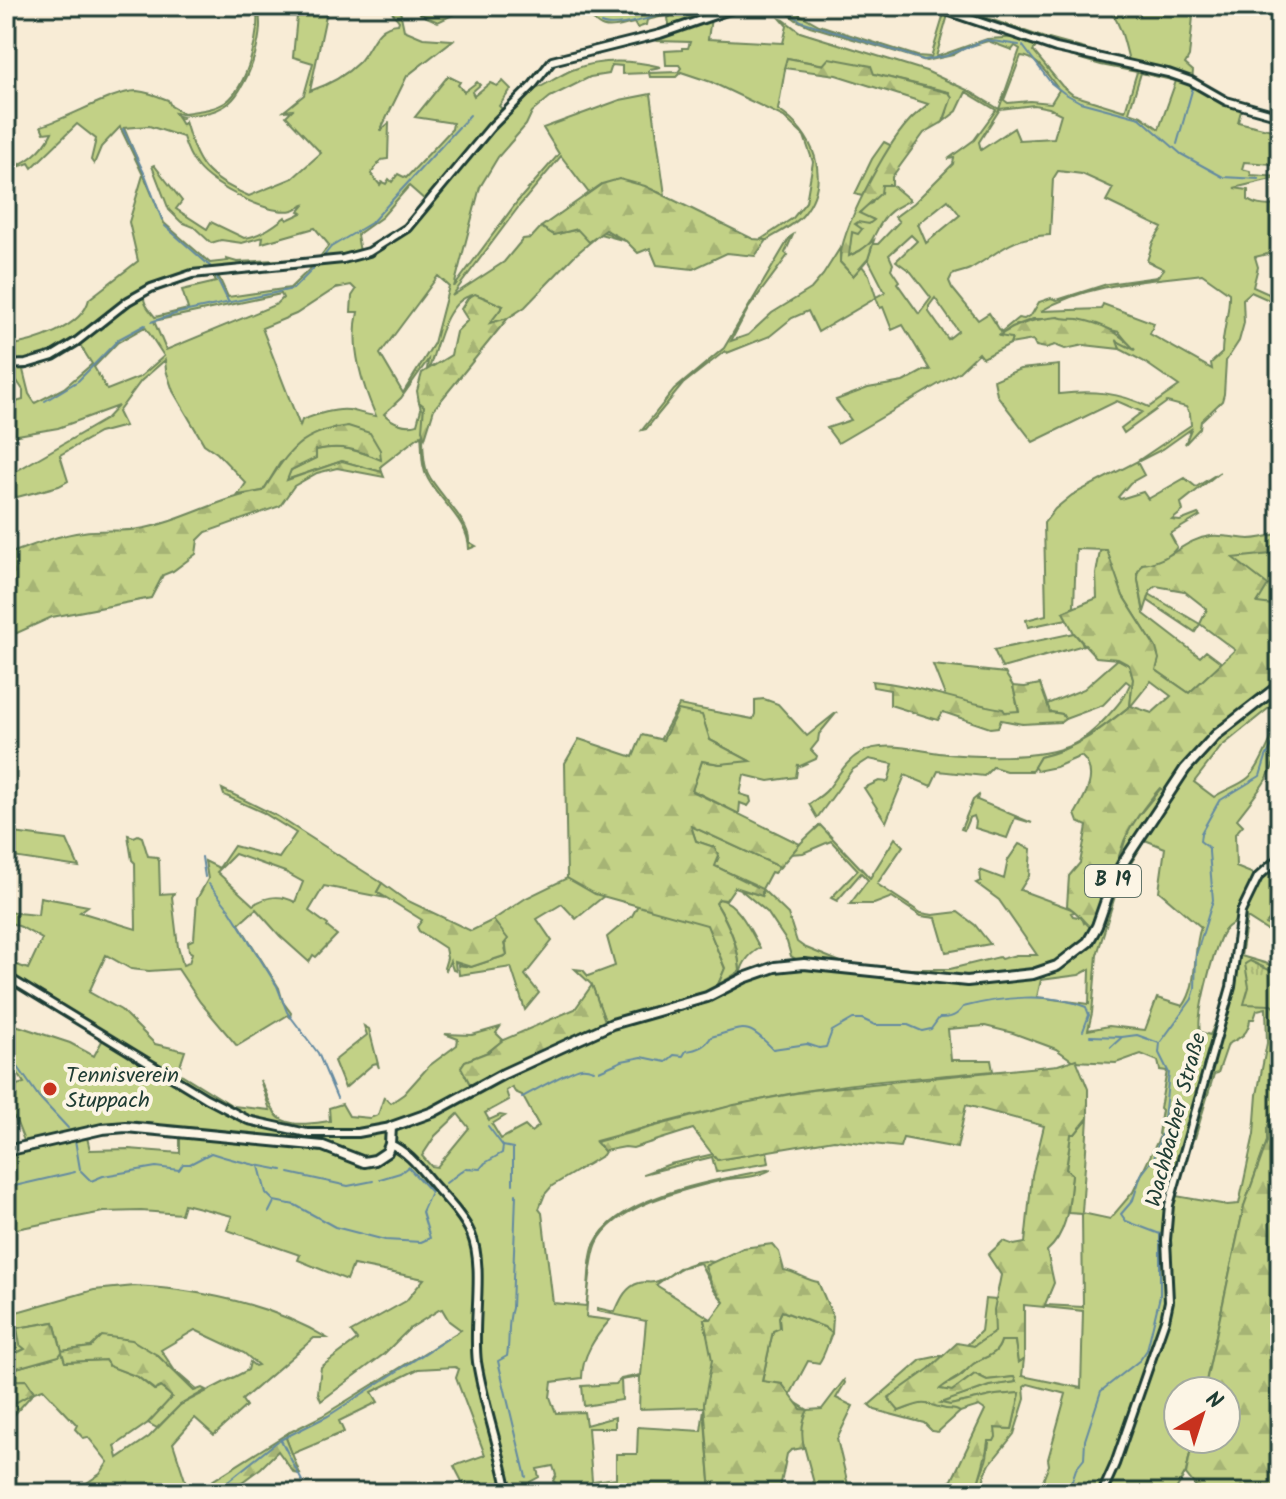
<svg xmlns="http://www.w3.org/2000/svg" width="1286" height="1499" font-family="Kalam,sans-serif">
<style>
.green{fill:#c2d186;stroke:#70875d;stroke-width:2;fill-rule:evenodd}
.forest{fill:url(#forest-firs);stroke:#70875d;stroke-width:2;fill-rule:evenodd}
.cemetery{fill:url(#cemetery-stones);stroke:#70875d;stroke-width:2}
.park{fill:url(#park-tufts);stroke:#70875d;stroke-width:2}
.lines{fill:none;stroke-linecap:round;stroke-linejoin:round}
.stream{stroke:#638aa1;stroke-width:2}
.secondary-casing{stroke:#1f3d34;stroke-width:12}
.primary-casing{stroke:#1f3d34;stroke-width:14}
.secondary{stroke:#fcf5e5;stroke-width:6}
.primary{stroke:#fcf5e5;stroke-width:8}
.poi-dot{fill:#c8321e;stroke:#fcf5e5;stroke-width:3}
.labels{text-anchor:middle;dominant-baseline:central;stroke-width:8;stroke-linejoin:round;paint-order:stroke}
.shield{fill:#fcf5e5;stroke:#617469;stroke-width:2}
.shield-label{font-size:20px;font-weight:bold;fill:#1f3d34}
.poi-label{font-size:22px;fill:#1f3d34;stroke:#fcf5e5;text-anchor:start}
.street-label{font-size:22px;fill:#1f3d34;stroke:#fcf5e5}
</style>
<defs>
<pattern id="forest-firs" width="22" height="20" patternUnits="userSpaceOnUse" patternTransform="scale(2)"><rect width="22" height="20" fill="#c2d186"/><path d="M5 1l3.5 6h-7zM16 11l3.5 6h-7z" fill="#a6b474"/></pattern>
<pattern id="cemetery-stones" width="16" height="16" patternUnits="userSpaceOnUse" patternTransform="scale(2)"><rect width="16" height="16" fill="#c2d186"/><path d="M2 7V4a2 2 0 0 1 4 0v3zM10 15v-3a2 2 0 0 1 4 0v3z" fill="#a6b474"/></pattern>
<pattern id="park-tufts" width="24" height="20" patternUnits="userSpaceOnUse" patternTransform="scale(2)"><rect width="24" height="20" fill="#c2d186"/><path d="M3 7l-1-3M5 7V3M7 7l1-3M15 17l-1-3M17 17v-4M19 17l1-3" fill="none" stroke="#a6b474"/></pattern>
</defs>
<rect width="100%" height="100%" fill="#f8ecd6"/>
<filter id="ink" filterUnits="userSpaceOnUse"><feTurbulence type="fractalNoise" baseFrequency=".0125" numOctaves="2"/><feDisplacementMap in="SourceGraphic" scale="16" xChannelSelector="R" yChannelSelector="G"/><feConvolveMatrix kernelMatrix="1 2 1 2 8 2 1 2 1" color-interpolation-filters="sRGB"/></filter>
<g filter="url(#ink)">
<!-- green -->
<g class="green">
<path d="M256 6C269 26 248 88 229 103 215 114 191 117 175 113L179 119 178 116 183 117 179 120 182 125 185 121C198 167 205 176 249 196L293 178 321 153 286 116 292 110 284 111 304 95 313 63 293 57 298 6H328L310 91C328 85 345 76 359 62 372 48 375 25 398 24L399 21 387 6H399L404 30 423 38 453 40 407 76 380 131 389 123 388 159 381 160 371 174 380 185 382 182 386 184 389 179 392 182 398 174 406 178 452 129 453 123 415 117 448 76 460 82 458 85 464 92 477 82 480 85 472 92 474 96 490 83 497 86 503 81 511 89 499 106 503 110 532 86V91C546 85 558 76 572 70 601 58 631 60 661 67L650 69 647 73 622 74V66L612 65 609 74 590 77 550 97 532 112 526 125 498 157 480 187 454 287 517 202 559 154 543 128 620 100 651 94 665 195C641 184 611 177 589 193L561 156 520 205 452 296 504 262 523 239 531 238 541 227 554 235C583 227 599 227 626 241L600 234 574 256 525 307 508 318 489 324 503 306C495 303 481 294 473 295 445 300 437 346 429 369L427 370 428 360 401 398 384 414C392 422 405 428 417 424L421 409 419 402 424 406C423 423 421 459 428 474 437 493 471 522 469 542L476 546 469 549C469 522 440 501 428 479 420 465 423 450 421 435L381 466 382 472 342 461 286 480 291 470 315 458 316 450C344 444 355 451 381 459L335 427 280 463 263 491 238 495 246 483 217 453 204 444 173 391 166 370 165 360 141 381 118 412 125 426 99 433 60 455 68 481 59 486 17 497 10 486 6 487V477L106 419 118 406 58 428 6 437V405L23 400V390L17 381 6 377V346C33 343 83 327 89 299L138 261 129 222 143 175 120 127 101 147 94 164 91 160 96 139 77 124 32 168 29 163 6 171V169C25 165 44 150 52 132L44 133 41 126C68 119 113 91 137 91 147 92 158 96 168 100L171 106 183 113C197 111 214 110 226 102 247 87 262 30 256 6ZM149 126 183 137C186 147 190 157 197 166 211 185 269 216 293 210 297 209 300 206 304 205L299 211 302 213 287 220 285 217C273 227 260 236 244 238L211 222 207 229 176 209 182 201 154 165 152 166 169 210 181 222 194 227 211 243 221 240 242 243 263 237 262 243 315 228 329 245 319 258 237 262 227 259 228 261 210 263 164 223 124 128ZM409 186 426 201C409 224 388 244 360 252L357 235 382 217ZM308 262 314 265 290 288 228 297 216 271ZM211 271 216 282 182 290 188 309 155 317C149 309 141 302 145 292ZM438 276 449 286 434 343 403 393 380 354ZM351 285 356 290 352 296 351 312H358C350 347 362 384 376 416 366 415 359 412 349 410 334 408 315 415 302 420L300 426 262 328 296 314 336 288ZM281 294 283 298 277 304 166 350 154 321ZM145 327 164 356 140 377 107 390 94 367 117 343ZM80 345 92 364 64 388 35 403 29 394 23 370 45 364Z"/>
<path d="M582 6H741L711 18 708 39 783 43 787 26 781 19 784 20 800 32 926 71 969 91 999 109 1020 49 1015 46 1012 50 988 41 967 47 953 55 926 61 810 26 796 20 779 6H785L819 25 917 56 931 57 944 14 921 6H952L1045 38 1129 61C1125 45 1120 17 1105 6H1194L1189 57 1185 64 1193 71 1192 82 1242 107 1238 122 1280 132V152L1274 154 1272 164 1244 162 1242 169 1250 171 1251 175 1280 177 1234 188 1248 190V200C1255 206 1271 207 1280 204V251L1255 257 1258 267 1253 287 1280 299V305L1251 292 1243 299 1244 323 1239 341 1226 361 1224 394 1222 401 1201 421 1200 428 1185 444 1191 429 1163 449 1137 462 1144 475 1130 483 1118 497 1120 499 1143 492 1148 499 1185 478 1196 487 1220 472 1181 503 1183 511 1172 520 1180 521 1198 514 1200 516 1170 534 1177 547C1167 560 1158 563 1142 564L1137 574 1144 614 1200 657 1206 651 1222 663 1189 693 1156 670V648L1123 596 1106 550 1076 549 1074 607 1063 612 1067 619 1028 627 1026 620 1046 615 1044 523 1055 509 1072 495 1136 462 1191 425 1190 414 1186 407 1167 402 1124 433 1121 428 1142 412 1117 401 1033 442 997 395 994 380 1020 369 1059 365V394C1092 390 1119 392 1149 407L1179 386 1143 361 1120 349 1116 340 1132 348 1119 332 1065 319H1033L1012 327 1000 335 1012 338 1010 344 983 358 979 353 959 372 838 443 827 428 851 420 836 400 868 388 903 382 925 370H930L903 325 892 330 883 307 880 308 876 298 818 332 808 311 792 318 770 336 727 353 725 351 683 384 646 429 642 430 674 390 724 348 790 237 793 235 785 253 788 255 748 309 731 341 748 335 772 313 811 289 823 275 840 248V262L853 276 862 266 869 275 876 297 885 292 868 259 873 244H878L899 222 895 217 914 203 953 164 954 158 948 159 974 140 996 110 966 92 957 111 943 122 947 112 949 92 874 74 787 58 778 110C813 132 833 178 803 215 795 225 778 233 767 240H760L793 218 806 202 813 162 804 136 784 117 711 82 681 72 676 77H650L649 73 678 72 681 68 679 65H666L665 51 682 50V48H688L690 42 657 41 646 37 670 31 668 18 676 13 647 20 646 25 637 28 634 23C605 30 600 32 582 6ZM948 15 1021 37 987 39 936 57ZM1037 46 1101 65 1137 72 1125 111 1073 95 1062 86 1033 51ZM1021 56C1038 57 1048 76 1059 90L1051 103 1030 101 1008 103 1004 100ZM1141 73 1176 81 1159 129 1141 116 1129 112ZM1034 105 1049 108 1061 114 1054 138 1019 140 1014 128 981 150 979 142 1000 109ZM1058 171 1082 174 1113 188 1106 201 1162 228 1153 242 1147 261 1164 269 1157 277 1107 284 1057 300 1051 298 1039 302 1032 314 1024 319 1018 318 1001 332 989 313 978 320 952 288 949 281 952 275C958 272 964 272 970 269 1002 251 1010 237 1050 235L1053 179ZM948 200 960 215 926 243 918 224ZM911 235 917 241 896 261 911 272 931 298 919 314 897 283 899 281 891 269 893 264 889 255ZM1202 274 1229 293C1230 313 1222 332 1222 353L1211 363 1212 369 1150 334 1154 323 1103 304 1101 309 1041 311C1089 283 1148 281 1202 274ZM935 298 958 331 948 339 929 312V306Z"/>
<path d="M884 142 892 146 862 196 855 194 872 159Z"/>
<path d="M882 185H892L910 200C900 206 889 210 883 220 869 241 876 245 848 256 851 244 849 233 858 222L874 220 859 214 865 206 872 203Z"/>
<path d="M1280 553V606L1256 604 1232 557Z"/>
<path d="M1149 594 1200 624 1195 632 1147 600Z"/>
<path d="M1074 633 1084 645 1002 668 994 650Z"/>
<path d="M1118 659 1129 665 1133 679 1130 706C1101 729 1077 749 1040 757L1032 771H1006L993 767 984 776 938 771 931 786 905 775 886 822 864 788 879 781 888 782 893 764 869 759 852 770 817 818 809 804C815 800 823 795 828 789 838 776 846 761 860 753 883 740 915 750 939 753 975 757 1038 760 1072 745 1085 739 1096 729 1105 719 1116 707 1124 699 1130 684L1126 681 1103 705 1065 719 1062 714 1050 712 1047 704 1084 689Z"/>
<path d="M933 665 1005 673 1013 686 1019 712H1004L946 698Z"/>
<path d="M1280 685V699L1221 747 1194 782 1214 797C1225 789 1239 786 1248 778 1261 768 1270 737 1280 722 1280 770 1265 782 1237 819L1243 825 1235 834 1236 867 1256 875 1250 883 1254 884 1266 868 1264 866 1280 852V909L1266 924 1280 933V939L1247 918 1241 956 1268 964 1280 973V979L1250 996 1248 1004 1258 993 1280 1003V1098L1267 1129V1141L1244 1206 1204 1391H1178V1439H1193L1186 1472 1174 1493H1038L1049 1465 1048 1459 1066 1394 1028 1384 1024 1387 1025 1399 1014 1434 990 1464 985 1474 981 1493H975C978 1481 982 1471 986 1461 990 1448 986 1443 995 1428L1012 1429 1020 1393 996 1395 950 1405 939 1403 989 1386 1016 1382 1013 1377 987 1380 975 1374 952 1391 939 1389C947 1383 955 1381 962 1375 965 1372 968 1368 971 1365 982 1357 997 1357 1001 1341H1015L1018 1362 1024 1359 1022 1376 1081 1388 1083 1311 1044 1307 1045 1305 1083 1307 1082 1214 1068 1213 1072 1174 1066 1170 1071 1133 1075 1134 1088 1118 1082 1213 1110 1219 1133 1192 1160 1136 1158 1134 1162 1110 1160 1108 1167 1071 1160 1070 1158 1061 1141 1054 1116 1063 1073 1061 1056 1049 1013 1033 985 1026 948 1029 951 1060H991L993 1071C932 1077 870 1080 810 1090 738 1103 667 1121 596 1141L604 1151 606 1150 603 1155 552 1186 545 1194 539 1209 542 1213 553 1303 586 1306C590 1287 587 1263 594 1245 616 1194 723 1179 772 1169 758 1178 739 1177 723 1180 686 1189 615 1205 597 1243 591 1256 587 1300 586 1317L610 1320C595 1337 582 1356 582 1378L552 1382 550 1397 556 1413 584 1412 586 1425 615 1417V1428H588L592 1481 616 1478V1454H637L638 1427 701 1431 704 1409 711 1493H641L638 1484 618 1482 614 1484 616 1493H468L454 1466 485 1455 456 1378 459 1369 455 1367 418 1369 372 1392 378 1402 339 1421 344 1432 292 1454 286 1438 288 1433 322 1416 461 1330 449 1321 442 1309 439 1310 409 1329 384 1354 321 1401 318 1393 321 1367 357 1340 351 1332 406 1301 424 1279 353 1265 347 1280 298 1260 300 1255 227 1230 232 1216 184 1204 181 1214 141 1211 103 1212 6 1231V1151L26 1146 15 1118 6 1122V1088L24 1083 6 1055V1022L70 1043 94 1056 103 1039 27 991 6 983V961L28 969 42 939 21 927 6 921V912L38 915 40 897 88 906 80 912 136 929 135 863 132 860 128 835 134 837 138 835 142 837 148 856 157 857 159 861 160 894 174 893 172 897 178 947 183 965 189 963 192 953 189 951 188 942 194 939 197 899 208 879 205 861 219 868 234 846 279 858 296 833 262 812 224 795 222 789 277 816 382 883 377 892 386 898 324 886 309 911 328 925 327 927 337 935 316 957 313 955 309 962 280 936 256 909 239 924 279 988 283 1002 291 1013 290 1017 288 1015 237 1046 200 1002 178 969 149 971 131 969 106 955 89 992 121 1010 155 1044 185 1051 178 1072 233 1106 270 1110 260 1080C266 1090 268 1101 274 1111 283 1130 314 1123 330 1121L329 1108 342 1104 349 1116 370 1118 378 1115 384 1097 391 1103 404 1094 429 1066 457 1045 458 1039 445 1034 472 1035 500 1027 496 1033 503 1040 488 1052 465 1061 461 1067 471 1086 465 1093 609 1022 605 1021 592 985 575 969 583 970 588 976 615 966 607 937 632 916 638 905 707 924 725 969 719 982 740 971C738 945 730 925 716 903L719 899C738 902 751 932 760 948 748 955 740 966 740 980L802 963 791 956 787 942 767 912 741 890 762 895 754 884 714 866 719 856 714 847 696 841 691 826 780 867 774 873 771 872 762 889 788 914 797 942 804 947 843 963 911 969H950L999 957 1001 959 1016 955H1037L999 900 976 883 981 881 980 870 1004 879 1008 860 1019 844 1031 849 1029 876 1020 890 1077 911 1071 913 1073 916 1079 917 1080 913 1084 923 1111 884 1130 826 1161 788 1167 792 1186 763 1207 738ZM1145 840 1165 848 1159 891 1201 927C1192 951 1199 985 1183 1006L1157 998 1145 1030 1109 1026 1088 1030 1092 1013 1097 955 1119 883ZM235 854 285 872 303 882 295 902C280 894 267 896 253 905L217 872ZM1235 922C1231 961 1229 1000 1210 1035L1200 1032C1196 1014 1213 954 1221 936 1224 929 1229 926 1235 922ZM1090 969 1089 1004 1037 997 1041 980 1079 975ZM1266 1008 1267 1043 1257 1095 1254 1134 1239 1204 1227 1205 1176 1196 1192 1139 1195 1138 1214 1074 1218 1073 1228 1044C1240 1038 1249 1034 1250 1019H1254L1257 1010ZM512 1087 515 1092 522 1095 539 1126 531 1132 525 1126 501 1139 492 1124 505 1116 500 1115 489 1120 485 1113 509 1100 506 1091ZM458 1114 469 1128 437 1167 431 1166 422 1156 435 1136ZM116 1127 180 1132V1153L129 1149 90 1150 86 1133ZM553 1466 556 1475 553 1481 557 1484 528 1491 530 1482 539 1477 537 1469Z"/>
<path d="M764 699 778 704 807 736 837 712 819 734 818 741 811 750 817 756 816 759 798 767V764L796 777 769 781 744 775 740 794 750 797 751 802 748 806 740 803 739 814 692 790 702 761 720 764 748 760 710 740 702 716 663 740H660L679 705 753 719 755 714V700Z"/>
<path d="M978 796 977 800 1032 823 1015 818 1007 838 975 828 976 822 974 816 969 818 964 830 961 829 973 800Z"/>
<path d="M820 825 870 878 895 838 903 846 877 884 921 913 933 915 958 912 975 925 990 944 946 952 936 918 921 916 892 897 874 904H850L868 880 861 873 837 901 831 898 858 870 831 841 803 853 789 854Z"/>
<path d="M6 832 67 840 79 867 6 856Z"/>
<path d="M567 878 604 896 576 919 562 904 537 919 552 941 525 975 539 993 525 1010 511 967 459 975 458 965 471 967 507 955 505 937 493 920 526 898Z"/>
<path d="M364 1026 369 1029 379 1068 377 1063 373 1064 345 1088 334 1061 367 1035Z"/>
<path d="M767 1151 769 1163 716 1172 712 1157 643 1174 670 1164 713 1154 718 1160Z"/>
<path d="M704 1261 715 1262 705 1266 724 1302 713 1288 700 1263 679 1268 656 1285 711 1319H704L713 1360 704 1407 639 1409 640 1377 621 1380 622 1400 584 1406 582 1386 616 1384 621 1379 641 1375 646 1321 597 1311V1308L615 1312C620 1301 625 1287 639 1283 645 1281 652 1284 658 1281 676 1274 681 1263 704 1261Z"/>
<path d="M135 1286C202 1290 269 1303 327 1338H314L242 1400 246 1406 214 1435 195 1418 173 1443 186 1483 196 1491 135 1493 128 1482 97 1493H72L100 1474 108 1462 88 1437 83 1438 75 1429 77 1425 43 1389 34 1392 6 1424V1408L34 1392 26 1380 6 1381V1371L59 1356 62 1351 54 1322 17 1328 25 1349 6 1358V1315L94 1290ZM195 1330 244 1353 258 1365 255 1366 250 1362 248 1370 180 1405 149 1437 118 1458 115 1446 148 1423 173 1397 160 1387 154 1390 138 1377 110 1366 105 1360 65 1362 62 1351 91 1347 97 1343 157 1355 194 1391 197 1390 175 1371 161 1350Z"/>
<path d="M985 1299 996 1300 995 1332 974 1346 967 1345 981 1331Z"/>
<path d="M782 1311 824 1327 832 1333C827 1344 826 1353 819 1363L808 1361 790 1395 782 1384 762 1382 773 1330Z"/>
<path d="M944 1355 930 1368 899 1411 926 1401 934 1402 941 1408H955L960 1412 938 1432 932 1431 924 1423 875 1410 869 1405 921 1360Z"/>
<path d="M844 1380 845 1383 836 1398 853 1406 837 1439 850 1493H820L815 1487 801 1435V1409L795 1402 808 1410 822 1409Z"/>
</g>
<!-- forest -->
<g class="forest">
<path d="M787 58 823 65 829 58 871 66 874 74 949 93 952 97 943 122 924 133 892 177V185H882L881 193 859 213 874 220 869 224 858 222 855 224 862 229 858 234 852 232 849 256 860 251 874 240 868 259 853 276 840 262C840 230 886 146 909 121 914 115 922 110 928 104L836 75 784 68Z"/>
<path d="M619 179 645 186 753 239 767 240 755 256 727 253 693 269 657 265 650 248 638 253 626 241 606 230 589 242 577 229 554 235 541 227 602 184Z"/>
<path d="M475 294 503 306 490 323 508 318 434 409 425 438 422 430 424 406 419 402 417 391 422 373 451 355 456 332 468 320 461 309 468 298Z"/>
<path d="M1058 317C1065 320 1070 318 1078 319 1103 324 1118 331 1135 350L1117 341 1120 349 1084 345 1065 349 1055 345 1046 348 1036 346 1033 340 1010 344 1012 338 999 336C1018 323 1036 319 1058 317Z"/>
<path d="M348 426 370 433 380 450 381 460C358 450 341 444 316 450V458L291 470 287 480 342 461 382 472 384 477 337 468 317 473 294 486 280 506 206 532 198 540 196 554 173 571 163 575 151 598 52 617 6 638V555C31 546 57 535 83 532 101 529 121 532 139 529 182 522 220 497 263 491 288 452 299 432 348 426Z"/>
<path d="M1280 533V553L1233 558 1268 585 1257 603 1280 606V685L1207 738 1186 763 1167 793 1160 788C1146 804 1133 821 1124 841L1094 930C1083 923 1080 913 1067 906L1069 876 1080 863 1087 826 1078 822 1075 814C1085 797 1100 772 1081 756L1056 767 1037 771 1034 767 1040 757C1077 749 1101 729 1130 706L1133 679 1129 665 1118 659 1096 657 1074 633 1063 612 1097 598 1096 574 1100 551 1107 550 1123 596 1156 648 1159 659 1156 670 1189 693 1235 650 1200 624 1207 609 1184 591 1156 586 1151 590 1144 612 1137 574 1142 564C1169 563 1183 539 1211 536 1223 535 1236 538 1249 539 1259 539 1270 536 1280 533ZM1151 681 1171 696 1152 713 1131 706Z"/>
<path d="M872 681C917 685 959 702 1003 709L1005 712 1019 711 1013 686 1025 687 1040 684 1050 712 1062 714 1065 719 1061 722 1022 724 1001 720 998 727 990 728 943 712 938 720 890 705V690L873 687Z"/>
<path d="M678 710 702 715 710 740 750 761 720 764 702 761 692 791 800 844 780 867 691 826 696 841 714 847 719 856 715 866 762 889V896L735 887 726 900 719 899 716 903C729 925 738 945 740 971L718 985 725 968 707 925 595 894 567 878 565 763 579 739 633 757 642 735 663 740Z"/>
<path d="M382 883 404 899 471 931 493 920 508 939 504 944 507 955 471 967 455 962 456 971 453 970 450 961 446 970 444 968 447 958 445 948 419 931 417 927 422 920 377 892Z"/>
<path d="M592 985 605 1021 609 1022 509 1072 471 1086 461 1067 465 1061 488 1052 503 1040 575 1009Z"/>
<path d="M1076 1059 1088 1089V1118L1075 1134H1071L1066 1169 1072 1174C1069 1201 1069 1232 1047 1251L1054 1283 1044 1307 1024 1305V1359L1018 1363 1015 1341H1001C997 1357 983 1356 972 1365 968 1368 966 1372 962 1374 955 1380 947 1382 940 1389L952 1391 975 1374 987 1380 1014 1377 1016 1382 989 1386 941 1403 950 1405 996 1395 1020 1393 1012 1429 995 1428 996 1437 994 1441H988C986 1460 980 1475 975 1493H938L945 1484 952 1480 985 1410 979 1406 960 1412C953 1407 950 1411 942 1408 919 1401 922 1403 899 1411L888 1398 930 1368 957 1343 974 1346 995 1332 994 1310 1001 1275 988 1255 1003 1241 1014 1245 1025 1243 1032 1175 1044 1126 966 1105 957 1148 903 1138 900 1147 834 1140 717 1160 693 1129 633 1148 625 1147 604 1151 596 1142 734 1105 812 1090 1058 1065Z"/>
<path d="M1280 1098V1493H1201L1186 1474 1193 1439H1226V1391H1204L1244 1206 1267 1142V1129Z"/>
<path d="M772 1244 779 1252 784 1270C797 1272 805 1280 818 1282L833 1317 832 1333 824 1327 782 1311 779 1317 780 1328 773 1331 762 1381 782 1384 801 1409 808 1410C801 1422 801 1434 804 1448L791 1450 787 1454 779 1493H711L704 1403 712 1360 704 1319H711L724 1302 712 1285 705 1266 743 1248Z"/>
<path d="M54 1322 62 1351 91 1347 102 1336 132 1340 157 1355 194 1391 202 1388 206 1390 180 1405 157 1428 148 1423 172 1397 161 1387 155 1390 138 1377 109 1366 105 1360 65 1362 62 1352 59 1356 6 1371V1358L25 1349 20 1345 17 1328Z"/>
<path d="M26 1380 34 1392 6 1408V1381Z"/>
<path d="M288 1433 286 1438 300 1474 294 1473 278 1451 261 1468 227 1493H193Z"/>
</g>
<!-- cemetery -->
<path class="cemetery" d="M418 6H457L461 11 438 22 420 14Z"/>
<!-- park -->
<path class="park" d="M1250 961 1280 975V1012L1271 1005 1244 1004 1249 987 1245 964Z"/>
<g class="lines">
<!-- stream -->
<g class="stream">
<path d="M781 6 801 21 924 60 946 56 986 40 1019 45"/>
<path d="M601 23C616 31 671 12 689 6"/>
<path d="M1023 46 1051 83 1064 93 1080 102 1140 118 1181 154 1223 177 1259 179"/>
<path d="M123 129 146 177 162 220"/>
<path d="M1177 144 1193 87"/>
<path d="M165 226 211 267"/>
<path d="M323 257 331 247 371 223 470 115"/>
<path d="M215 274 228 301"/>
<path d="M151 322 178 313 293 289 318 264"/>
<path d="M45 401 78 381 119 339 145 325"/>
<path d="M202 857 205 877"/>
<path d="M209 884 229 909 277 986 287 1012 318 1053 337 1098"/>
<path d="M1090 1036 1122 1037 1137 1035 1159 1043"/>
<path d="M1111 1047 1121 1038"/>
<path d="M11 1057 39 1097 68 1128"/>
<path d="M599 1071 622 1061 642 1057 666 1062 674 1055 683 1056 686 1051C696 1050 706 1046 711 1037 745 1028 746 1021 773 1049L807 1044 819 1048 826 1047 832 1031 853 1019H862L875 1025H908L922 1031 931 1029 939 1018C951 1018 957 1016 963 1007 1001 997 1049 992 1086 1007L1089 1015 1083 1031"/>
<path d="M522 1097C534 1091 572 1069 581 1068 584 1067 591 1069 594 1070"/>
<path d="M144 1133 177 1136"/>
<path d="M71 1140 83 1137"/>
<path d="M75 1140 80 1169"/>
<path d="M503 1146 513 1148V1184"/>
<path d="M12 1155 55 1144"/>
<path d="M259 1166 266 1193 274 1201 295 1205 335 1227 385 1240 421 1242 430 1238 422 1212 431 1192 408 1167 400 1173 380 1179"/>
<path d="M81 1171 91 1181 103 1176 156 1167 179 1170 183 1164H190L211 1153C235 1161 258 1166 282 1170"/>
<path d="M289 1173 348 1186 373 1181"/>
<path d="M446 1183 466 1168 480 1169 485 1163 502 1153 503 1146 488 1126"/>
<path d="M6 1188 75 1172"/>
<path d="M516 1194 512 1308C507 1324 510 1340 507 1356L498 1361 526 1477"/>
<path d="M269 1212 274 1202"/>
<path d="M280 1440 328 1416 447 1339"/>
<path d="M281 1440 302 1481"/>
<path d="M213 1493 278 1441"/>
<path d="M1068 1493 1076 1469 1084 1459 1085 1440 1101 1391 1140 1360 1147 1350 1160 1296V1234L1126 1221 1121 1214 1133 1200 1141 1175 1154 1158 1163 1128 1169 1073 1159 1053 1160 1043 1192 999 1195 989 1196 955 1213 900 1209 852V848L1200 841 1201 833 1219 801 1260 776 1266 757 1280 730"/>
</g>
<defs>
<g id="secondary">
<path d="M932 6 1056 48 1168 73 1191 81 1226 101 1280 116"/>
<path d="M6 365 26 364 53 356 76 342 128 301 151 288 192 274 343 259 369 252 407 228 491 127 532 86 552 61 660 34 741 6"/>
<path d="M6 976 206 1098 248 1120 307 1133H358L391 1127"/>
<path d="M390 1144C410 1153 421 1170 434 1185 447 1200 463 1216 471 1234 485 1266 472 1324 477 1362 484 1406 500 1449 508 1493"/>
<path d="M1102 1493 1115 1464 1165 1320 1169 1301 1166 1240 1169 1205 1231 987 1241 912 1258 877 1280 857"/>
</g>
<path id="primary" d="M6 1151 102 1129 126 1127 323 1146 364 1162 375 1160 387 1152 390 1144 391 1127 433 1112 503 1074 612 1024 707 997 744 978 775 967 804 964 967 981 1033 974 1057 966 1088 942 1097 926 1113 880 1123 863 1185 769 1216 735 1280 685"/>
</defs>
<!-- secondary casing -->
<use href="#secondary" class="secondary-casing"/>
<!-- primary casing -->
<use href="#primary" class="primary-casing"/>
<!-- secondary -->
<use href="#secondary" class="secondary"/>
<!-- primary -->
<use href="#primary" class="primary"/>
</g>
</g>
<!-- markers -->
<circle class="poi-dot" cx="50" cy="1089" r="8"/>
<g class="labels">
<!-- shield labels -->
<rect class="shield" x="1085" y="865" width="56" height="32" rx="6"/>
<g class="shield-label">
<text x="1113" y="881">B 19</text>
</g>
<!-- poi labels -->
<g class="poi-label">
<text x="66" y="1076">Tennisverein<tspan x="66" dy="25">Stuppach</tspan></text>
</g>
<!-- street labels -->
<g class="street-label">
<text transform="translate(1177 1120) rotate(-75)">Wachbacher Straße</text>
</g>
</g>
<!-- margin -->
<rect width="1286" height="1499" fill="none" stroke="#fcf5e5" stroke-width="32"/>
<rect x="16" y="16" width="1254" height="1467" fill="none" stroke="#1f3d34" stroke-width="3" filter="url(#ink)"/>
<!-- north arrow -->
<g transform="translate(1202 1415) rotate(39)"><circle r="38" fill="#fcf5e5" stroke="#a4ab9e" stroke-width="2"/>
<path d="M0-6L14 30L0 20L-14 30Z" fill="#c8321e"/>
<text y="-12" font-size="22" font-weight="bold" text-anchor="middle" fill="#1f3d34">N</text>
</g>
</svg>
